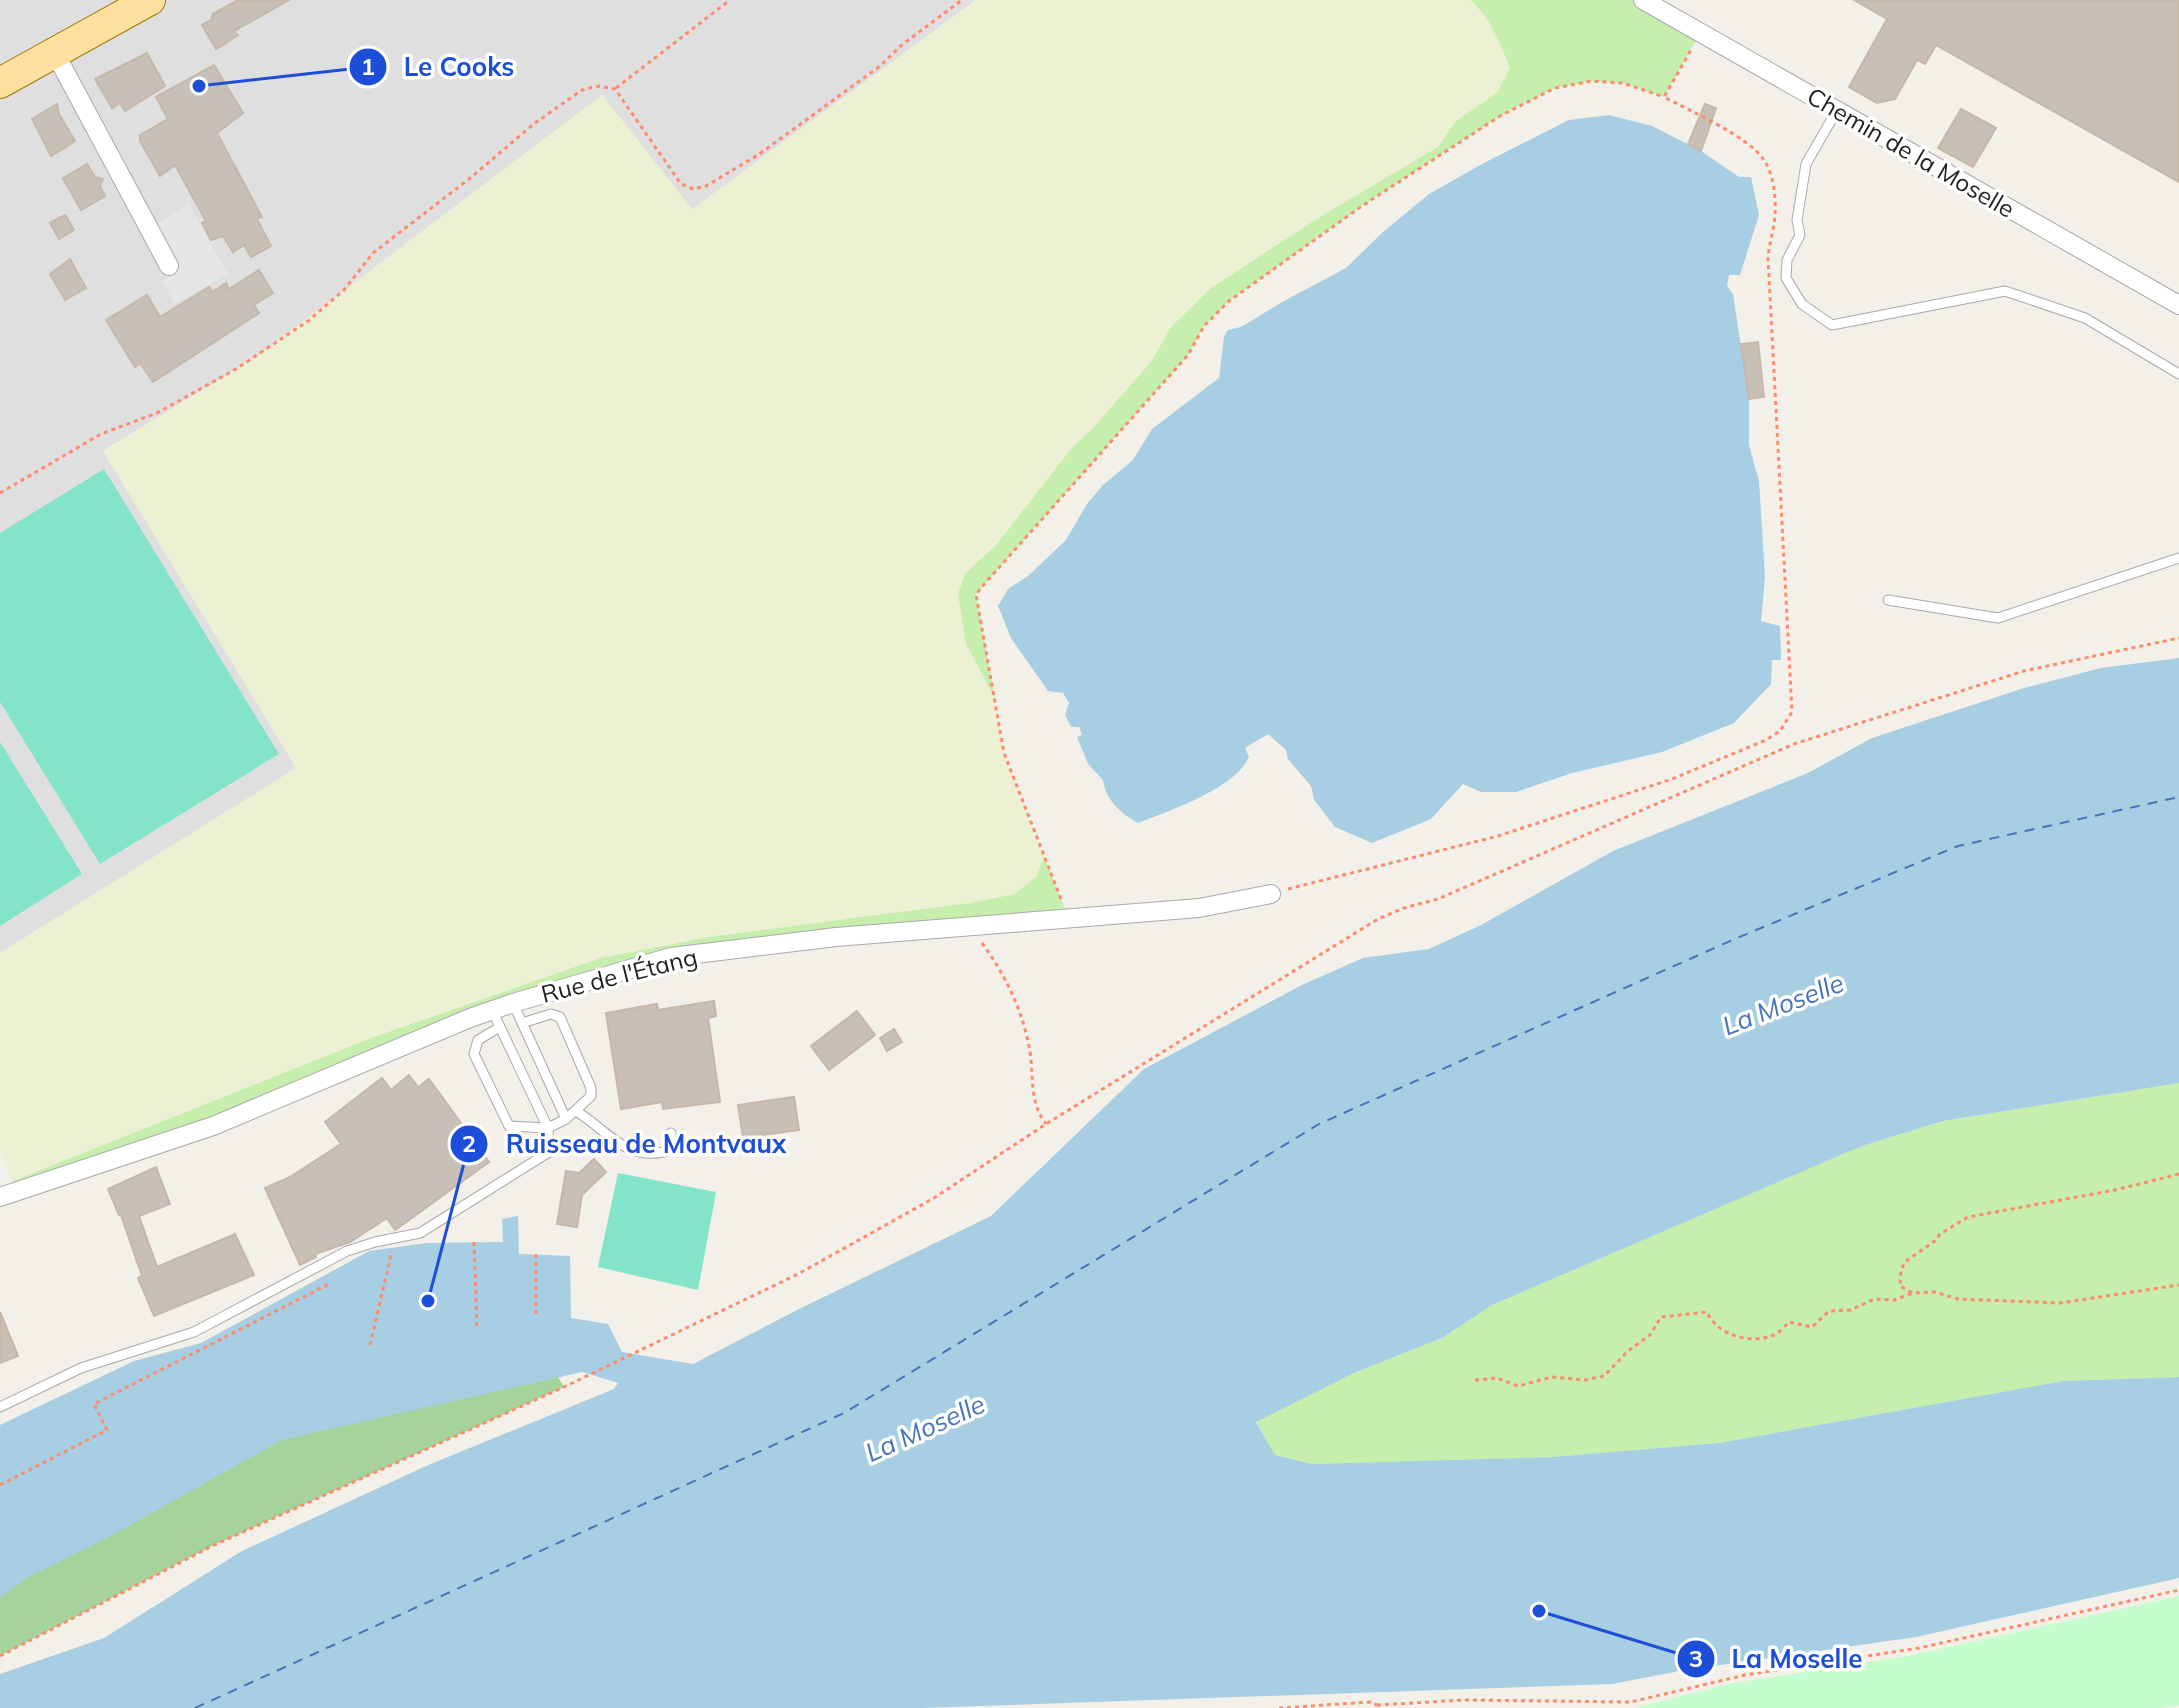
<svg xmlns="http://www.w3.org/2000/svg" width="2179" height="1708" font-family="Mulish,sans-serif">
<style>
.residential{fill:#e0dfdf}
.farmland{fill:#ecf1d3}
.grass{fill:#c6eeac}
.forest{fill:#a6d39b}
.park{fill:#c5fdcf}
.pitch{fill:#83e4c9}
.parking{fill:#e6e6e6}
.water{fill:#a7cee2}
.lines{fill:none;stroke-linecap:round;stroke-linejoin:round}
.ferry{stroke:#4774b8;stroke-width:2;stroke-dasharray:10 8;stroke-linecap:butt}
.building{fill:#c8c0b7;stroke:#c5b8a9;stroke-width:2}
.service-casing{stroke:#a9a9a9;stroke-width:11}
.minor-casing{stroke:#a9a9a9;stroke-width:20}
.primary-casing{stroke:#9f7b00;stroke-width:32}
.path{stroke:#ff8a6c;stroke-width:3;stroke-dasharray:4 4;stroke-linecap:butt}
.service{stroke:#fff;stroke-width:9}
.minor{stroke:#fff;stroke-width:18}
.primary{stroke:#ffe0a0;stroke-width:30}
.labels{text-anchor:middle;dominant-baseline:central;stroke-width:7;stroke-linejoin:round;paint-order:stroke}
.street-label{font-size:24px;fill:#222;stroke:#fff}
.water-label{font-size:26px;font-style:italic;fill:#4774b8;stroke:#fff}
.leader{fill:none;stroke:#1d4ed8;stroke-width:3}
.callout-dot{fill:#1d4ed8;stroke:#fff;stroke-width:3}
.mark-label{font-size:24px;text-anchor:middle;font-weight:bold;fill:#fff}
.callout-label{font-size:26px;text-anchor:middle;font-weight:bold;fill:#1d4ed8;stroke:#fff;stroke-width:7;stroke-linejoin:round;paint-order:stroke}
</style>
<rect width="100%" height="100%" fill="#f2f0e8"/>
<!-- residential -->
<path class="residential" d="M0 0H976L692 210 603 96 256 357 103 451 297 768 0 953Z"/>
<!-- farmland -->
<path class="farmland" d="M976 0H1470L1481 10 1497 36 1510 69 1497 93 1456 121 1438 147 1323 215 1211 288 1171 327 1151 362 1094 427 1071 449 997 544 965 574 966 644 995 699 1004 753 1044 856 1037 876 1016 894 970 903 709 937 601 958 374 1037 13 1181 0 1153V953L296 768 103 451 256 357 602 95 692 209Z"/>
<!-- grass -->
<g class="grass">
<path d="M1470 0H1643L1700 33 1664 97 1623 83 1592 81 1555 88 1500 116 1362 206 1229 301 1204 326 1188 355 976 594 995 699 966 644 958 594 965 574 997 544 1071 449 1094 427 1151 362 1171 327 1211 288 1323 215 1438 147 1456 121 1497 93 1510 68C1500 43 1491 18 1470 0Z"/>
<path d="M1044 856 1069 919 671 957 513 1003 18 1191 13 1181 374 1037 601 958 709 937 970 903 1015 894 1037 876Z"/>
<path d="M2179 1083V1377L2063 1381 1719 1443 1553 1457 1312 1464 1275 1455 1256 1421 1354 1373 1442 1338 1492 1305 1862 1146 1943 1121Z"/>
</g>
<!-- forest -->
<path class="forest" d="M555 1372 564 1387 212 1546 0 1656V1564L220 1422Z"/>
<!-- park -->
<path class="park" d="M2179 1596V1705L2160 1708H1560H1635L1733 1683 1907 1656Z"/>
<!-- pitch -->
<g class="pitch">
<path d="M104 469 279 754 100 864 0 702V533Z"/>
<path d="M0 742 82 874 0 926Z"/>
<path d="M618 1173 716 1192 698 1290 598 1267Z"/>
</g>
<!-- parking -->
<path class="parking" d="M189 205 228 274 175 304 162 281 178 271 152 226Z"/>
<!-- water -->
<g class="water">
<path d="M1609 115 1652 126 1701 151 1739 177H1751L1759 215 1740 275H1729L1727 286 1733 294 1749 399V445L1759 481 1765 577 1761 621 1780 626 1781 660H1772L1771 684 1734 723 1662 752 1572 773 1516 792H1481L1463 784 1431 819 1372 843 1335 827 1314 800 1311 786 1288 759 1286 750 1268 734 1245 748 1249 757C1236 788 1169 811 1138 823 1120 813 1106 800 1103 780L1088 764 1077 737 1082 735 1079 727H1071L1065 715 1069 703 1063 693 1048 691 1011 638 998 606 1008 589 1028 576 1066 540 1087 504 1103 485 1133 460 1152 429 1219 378 1224 337 1228 330 1241 327 1284 301 1346 268 1382 233 1429 194 1482 164 1569 120Z"/>
<path d="M2179 658V1083L1943 1121 1862 1146 1492 1305 1442 1338 1354 1373 1256 1422 1275 1455 1312 1464 1553 1457 1719 1443 2063 1381 2179 1377V1578L1916 1637 1685 1670 1612 1684 922 1708H0V1674L104 1638 242 1551 426 1466 614 1389 618 1383 582 1372 282 1440 109 1537 25 1579 0 1598V1425L134 1361 201 1343 369 1251 427 1243 503 1242 502 1219 518 1216 519 1254 570 1256 571 1318 608 1324 622 1352 693 1364 799 1309 991 1216 1144 1069 1302 985 1363 958 1429 949 1481 925 1613 851 1808 773 1872 738 2024 688 2101 668Z"/>
</g>
<g class="lines">
<!-- ferry -->
<path class="ferry" d="M195 1708 844 1413 1319 1124 1737 938 1958 846 2179 797"/>
</g>
<!-- building -->
<g class="building">
<path d="M238 0H289L234 31 238 35 216 49 202 25 211 20 213 14Z"/>
<path d="M1854 0H2179V182L1936 45 1925 64 1917 60 1895 99 1877 103 1849 87 1887 19Z"/>
<path d="M147 53 165 86 125 111 120 103 112 108 95 79Z"/>
<path d="M214 65 243 113 217 133 262 217 257 219 271 246 251 257 244 245 233 252 223 236 211 240 202 223 206 221 175 165 160 176 140 141V135L168 119 156 97Z"/>
<path d="M57 104 59 114 75 141 51 156 32 119Z"/>
<path d="M1705 104 1716 108 1701 151 1688 144Z"/>
<path d="M1961 109 1996 128 1973 167 1938 148Z"/>
<path d="M87 164 95 177 103 179 100 186 105 196 81 210 63 178Z"/>
<path d="M65 215 74 230 59 239 50 223Z"/>
<path d="M70 259 86 288 65 300 50 274Z"/>
<path d="M259 270 273 293 254 305 259 313 153 382 140 363 135 367 106 320 147 295 160 317 209 287 212 292 226 283 229 289Z"/>
<path d="M1758 342 1764 397 1749 399 1741 344Z"/>
<path d="M714 1001 716 1016 708 1018 720 1102 663 1109 662 1102 621 1109 606 1013 657 1004 658 1010Z"/>
<path d="M857 1011 875 1035 829 1070 811 1046Z"/>
<path d="M894 1029 902 1042 887 1051 880 1038Z"/>
<path d="M409 1075 418 1087 429 1079 489 1162 395 1230 387 1218 350 1242 315 1254 316 1257 300 1265 265 1188 290 1177 341 1144 325 1122 382 1078 391 1090Z"/>
<path d="M794 1097 799 1130 743 1138 738 1105Z"/>
<path d="M594 1159 606 1172 582 1195 577 1227 557 1224 566 1171 579 1173Z"/>
<path d="M156 1167 170 1204 139 1216 157 1267 235 1234 254 1275 154 1316 138 1278 142 1276 121 1215H119L108 1189Z"/>
<path d="M0 1312 18 1356 0 1363Z"/>
</g>
<g class="lines">
<defs>
<g id="service">
<path d="M1837 110 1806 164 1797 220 1800 235 1787 260 1786 278 1802 304 1832 325 2005 291 2085 318 2179 374"/>
<path d="M1888 600 1998 618 2179 558"/>
<path d="M492 1010 548 1128 509 1126 474 1054 478 1040 500 1027"/>
<path d="M522 1023 551 1014 560 1017 591 1088V1096L566 1119"/>
<path d="M576 1111C610 1132 627 1164 671 1150V1133"/>
<path d="M0 1407 81 1368 194 1332 347 1251 375 1242 420 1233 549 1152 548 1128 566 1119 513 1003"/>
</g>
<g id="minor">
<path d="M1643 0 2179 305"/>
<path d="M55 53 169 266"/>
<path d="M0 1197 213 1126 470 1018 513 1003 671 957 836 937 1199 908 1271 894"/>
</g>
<path id="primary" d="M0 83 150 0"/>
</defs>
<!-- service casing -->
<use href="#service" class="service-casing"/>
<!-- minor casing -->
<use href="#minor" class="minor-casing"/>
<!-- primary casing -->
<use href="#primary" class="primary-casing"/>
<!-- path -->
<g class="path">
<path d="M616 88 730 0"/>
<path d="M0 493 101 434 157 413 236 369 308 321 344 290 373 253 469 179 535 123 582 90 599 86 615 89 681 184 693 189 706 186 758 155 880 66 903 44 962 0"/>
<path d="M1288 889 1498 836 1672 779 1766 740 1780 731 1792 712 1768 258C1769 244 1774 230 1775 215 1776 198 1774 175 1764 160 1748 136 1690 111 1664 97L1691 50"/>
<path d="M1061 899 1004 753 976 595 980 589 1188 355 1204 326 1229 301 1362 206 1500 116 1555 88 1592 81 1623 83 1664 97"/>
<path d="M982 943C1006 976 1023 1011 1030 1052 1034 1077 1029 1102 1046 1124"/>
<path d="M2179 1174 2115 1190 1968 1217 1940 1234 1935 1241 1906 1261 1901 1270 1900 1286 1913 1293 1935 1292 1958 1299 2060 1303 2179 1285"/>
<path d="M474 1242 477 1327"/>
<path d="M536 1254V1316"/>
<path d="M370 1345 392 1251"/>
<path d="M1475 1380 1497 1378 1518 1386 1552 1377 1585 1380 1604 1376 1628 1351 1650 1335 1661 1317 1707 1312C1717 1335 1750 1345 1774 1335 1779 1333 1785 1326 1789 1322L1812 1327 1829 1311 1851 1310 1874 1299 1894 1300 1913 1293"/>
<path d="M0 1485 107 1430 94 1404 329 1284"/>
<path d="M0 1656 212 1546 564 1387 798 1274 934 1198 1046 1124 1378 919 1404 908 1438 899 1794 744 2024 671 2179 638"/>
<path d="M1377 1705 1464 1700 1631 1702 1745 1675 1919 1648 2179 1590"/>
<path d="M1279 1708 1370 1702 1377 1705V1708"/>
</g>
<!-- service -->
<use href="#service" class="service"/>
<!-- minor -->
<use href="#minor" class="minor"/>
<!-- primary -->
<use href="#primary" class="primary"/>
</g>
<g class="labels">
<!-- street labels -->
<g class="street-label">
<text transform="translate(1911 152) rotate(30)">Chemin de la Moselle</text>
<text transform="translate(619 975) rotate(-14)">Rue de l'Étang</text>
</g>
<!-- water labels -->
<g class="water-label">
<text transform="translate(1783 1004) rotate(-21)">La Moselle</text>
<text transform="translate(925 1428) rotate(-24)">La Moselle</text>
</g>
</g>
<!-- callouts -->
<path class="leader" d="M199 86L368 67M428 1301L469 1144M1539 1611L1696 1659"/>
<g class="callout-dot">
<circle cx="199" cy="86" r="8"/>
<circle cx="428" cy="1301" r="8"/>
<circle cx="1539" cy="1611" r="8"/>
<circle cx="368" cy="67" r="20"/>
<circle cx="469" cy="1144" r="20"/>
<circle cx="1696" cy="1659" r="20"/>
</g>
<g class="mark-label">
<text x="368" y="75">1</text>
<text x="469" y="1152">2</text>
<text x="1696" y="1667">3</text>
</g>
<g class="callout-label">
<text x="459" y="76">Le Cooks</text>
<text x="646" y="1153">Ruisseau de Montvaux</text>
<text x="1797" y="1668">La Moselle</text>
</g>
</svg>
